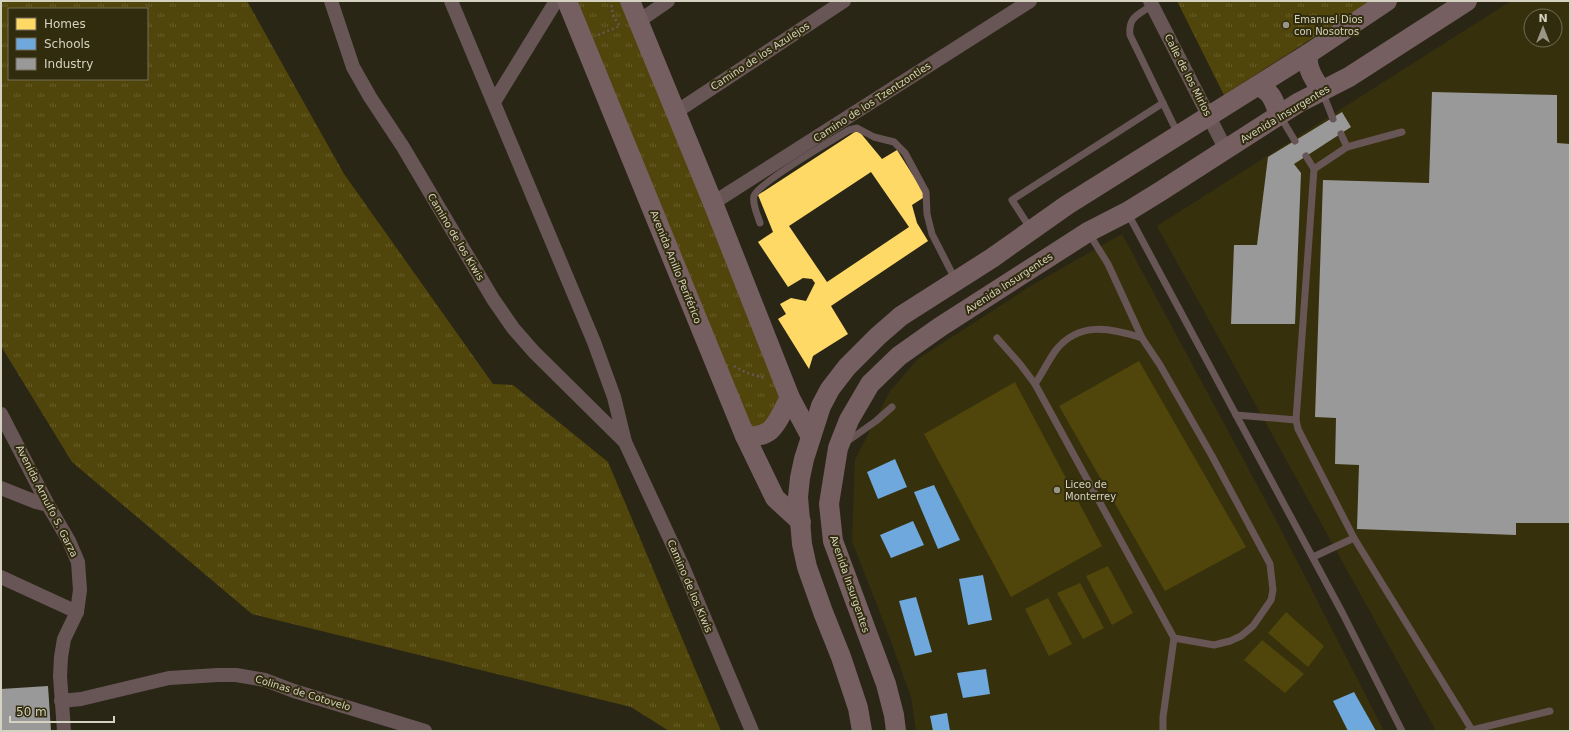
<svg xmlns="http://www.w3.org/2000/svg" width="1571" height="732" font-family="'DejaVu Sans',sans-serif">
<style>
.built{fill:#37300c;fill-rule:evenodd}
.grass{fill:url(#grass-tufts);fill-rule:evenodd}
.pitch{fill:#50450a}
.homes{fill:#ffd966;fill-rule:evenodd}
.schools{fill:#6fa8dc}
.industry{fill:#999}
.lines{fill:none;stroke-linecap:round;stroke-linejoin:round}
.path{stroke:#645754;stroke-width:2.5;stroke-dasharray:2 3;stroke-linecap:butt}
.lane{stroke:#685657;stroke-width:7}
.street{stroke:#685657;stroke-width:14}
.secondary{stroke:#755f61;stroke-width:20}
.poi-dot{fill:#999685;stroke:#322c0e;stroke-width:1.5}
.labels{text-anchor:middle;dominant-baseline:central;stroke-width:4;stroke-linejoin:round;paint-order:stroke}
.poi-label{font-size:10px;fill:#d5d2c1;stroke:#322c0e;text-anchor:start}
.street-label{font-size:10px;fill:#d5d2c1;stroke:#322c0e}
</style>
<defs>
<pattern id="grass-tufts" width="24" height="20" patternUnits="userSpaceOnUse"><rect width="24" height="20" fill="#50450a"/><path d="M3 7l-1-3M5 7V3M7 7l1-3M15 17l-1-3M17 17v-4M19 17l1-3" fill="none" stroke="#685f2c"/></pattern>
</defs>
<rect width="100%" height="100%" fill="#2a2616"/>
<!-- built -->
<g class="built">
<path d="M1511 1H1570V731H1436L1157 226ZM1531 16H1555V40H1531Z"/>
<path d="M1122 234 1276 520 1384 731H916L911 697 889 636 852 541 855 460 890 391 918 359 1029 287Z"/>
</g>
<!-- grass -->
<g class="grass">
<path d="M1 1H247L344 174 493 384 513 385 608 462 721 731H669L631 707 252 614 72 462 1 346ZM9 9H147V79H9Z"/>
<path d="M575 1H621L669 115 780 396 772 423 749 430Z"/>
<path d="M1177 1H1370L1224 95Z"/>
</g>
<!-- pitch -->
<g class="pitch">
<path d="M1139 361 1246 547 1165 591 1059 406Z"/>
<path d="M1015 382 1102 546 1011 597 924 434Z"/>
<path d="M1108 566 1133 613 1112 625 1086 576Z"/>
<path d="M1080 583 1104 628 1083 639 1057 593Z"/>
<path d="M1048 598 1072 644 1049 656 1025 609Z"/>
<path d="M1286 612 1324 646 1308 667 1268 633Z"/>
<path d="M1262 640 1304 674 1285 693 1244 660Z"/>
</g>
<!-- homes -->
<path class="homes" d="M858 130 882 159 897 150 926 196 912 205 917 223 928 241 831 306 848 334 813 356 809 369 778 319 786 314 780 304 791 298 806 301 815 283 812 279 803 278 788 287 758 242 773 232 758 195ZM871 172 909 227 827 282 789 226Z"/>
<!-- schools -->
<g class="schools">
<path d="M895 459 907 487 878 499 867 472Z"/>
<path d="M934 485 960 540 938 549 914 492Z"/>
<path d="M913 521 924 545 891 558 880 535Z"/>
<path d="M983 575 992 620 968 625 959 579Z"/>
<path d="M916 597 932 652 915 656 899 601Z"/>
<path d="M986 669 990 694 963 698 957 673Z"/>
<path d="M1354 692 1376 731H1348L1333 701Z"/>
<path d="M947 713 950 731H933L930 716Z"/>
</g>
<!-- industry -->
<g class="industry">
<path d="M1432 92 1557 95V143L1570 144V523H1516V535L1357 529 1359 465 1335 464 1336 418 1315 417 1323 180 1429 183Z"/>
<path d="M1342 112 1351 127 1294 164 1301 173 1295 324H1231L1234 245H1257L1268 157Z"/>
<path d="M48 686 51 731H1V689Z"/>
</g>
<g class="lines">
<!-- path -->
<g class="path">
<path d="M598 35 620 26 613 16 611 1"/>
<path d="M734 366 747 373 764 378"/>
</g>
<!-- lane -->
<g class="lane">
<path d="M1152 5C1139 15 1128 16 1130 35L1178 134"/>
<path d="M1322 91 1333 119"/>
<path d="M1280 116 1295 141"/>
<path d="M1341 134 1347 147"/>
<path d="M1306 156 1314 169"/>
<path d="M1127 212 1343 614 1402 731"/>
<path d="M760 223C758 216 752 204 754 196 758 183 834 139 849 130L857 128 874 137 894 142 905 153 926 192 927 214 932 234 955 279"/>
<path d="M1030 228 1012 200 1163 103"/>
<path d="M1088 232 1108 264 1142 338 1160 365 1212 456 1270 564 1273 590 1271 600 1253 626 1241 636 1230 641 1214 645 1174 638"/>
<path d="M997 338 1020 364 1035 384 1174 638 1163 717V731"/>
<path d="M1035 384C1042 374 1049 359 1056 350 1079 321 1111 328 1142 338"/>
<path d="M1236 415 1296 420"/>
<path d="M845 443 876 421 892 407"/>
<path d="M1354 538 1472 730 1468 731"/>
<path d="M1313 557 1354 538 1298 429 1296 420 1314 169 1347 147 1402 132"/>
<path d="M1472 730 1550 711"/>
</g>
<!-- street -->
<g class="street">
<path d="M331 1 353 67 370 97 403 147 493 299 513 328 534 352 625 442"/>
<path d="M451 1 594 342 614 397 625 442 683 567 752 731"/>
<path d="M1150 1 1226 150"/>
<path d="M639 21 668 1"/>
<path d="M494 102 556 1"/>
<path d="M676 112 844 1"/>
<path d="M713 203 1030 1"/>
<path d="M1 414 48 505 69 541 78 562 80 590 77 612 64 639 61 657 60 676 64 731"/>
<path d="M1 488 36 502 48 505"/>
<path d="M1 577 77 612"/>
<path d="M61 701 81 699 169 678 218 675H236L265 680 294 691 425 731"/>
</g>
<!-- secondary -->
<g class="secondary">
<path d="M567 1 745 436 775 498 801 522"/>
<path d="M630 1 713 203 790 398 811 437"/>
<path d="M1308 54C1306 68 1314 79 1321 90"/>
<path d="M1257 86C1272 91 1274 101 1279 115"/>
<path d="M745 436C776 439 777 419 790 398"/>
<path d="M862 731 858 708 841 657 823 612 807 567 802 544 798 497 800 478 804 459 821 406 830 389 847 367 878 336 901 316 992 258 1067 205 1308 54 1387 1"/>
<path d="M896 731 894 715 886 684 833 541 829 504 838 448 849 420 870 384 899 356 940 327 1088 232 1127 212 1161 191 1298 103 1349 77 1467 1"/>
</g>
</g>
<!-- markers -->
<g class="poi-dot">
<circle cx="1286" cy="25" r="4"/>
<circle cx="1057" cy="490" r="4"/>
</g>
<g class="labels">
<!-- poi labels -->
<g class="poi-label">
<text x="1294" y="19">Emanuel Dios<tspan x="1294" dy="12">con Nosotros</tspan></text>
<text x="1065" y="484">Liceo de<tspan x="1065" dy="12">Monterrey</tspan></text>
</g>
<!-- street labels -->
<g class="street-label">
<text transform="translate(760 56) rotate(-33)">Camino de los Azulejos</text>
<text transform="translate(1188 75) rotate(63)">Calle de los Mirlos</text>
<text transform="translate(872 102) rotate(-33)">Camino de los Tzentzontles</text>
<text transform="translate(1285 114) rotate(-31)">Avenida Insurgentes</text>
<text transform="translate(456 237) rotate(59)">Camino de los Kiwis</text>
<text transform="translate(676 267) rotate(68)">Avenida Anillo Periférico</text>
<text transform="translate(1009 283) rotate(-33)">Avenida Insurgentes</text>
<text transform="translate(47 501) rotate(63)">Avenida Arnulfo S. Garza</text>
<text transform="translate(850 584) rotate(71)">Avenida Insurgentes</text>
<text transform="translate(690 586) rotate(67)">Camino de los Kiwis</text>
<text transform="translate(303 693) rotate(17)">Colinas de Cotovelo</text>
</g>
</g>
<!-- border -->
<rect width="1571" height="732" fill="none" stroke="#d5d2c1" stroke-width="4"/>
<!-- legend -->
<rect x="8" y="8" width="140" height="72" fill="#322c0e" stroke="#736e56"/>
<rect x="16" y="18" width="20" height="12" fill="#ffd966" stroke="#736e56"/>
<text x="44" y="28" font-size="12" fill="#d5d2c1">Homes</text>
<rect x="16" y="38" width="20" height="12" fill="#6fa8dc" stroke="#736e56"/>
<text x="44" y="48" font-size="12" fill="#d5d2c1">Schools</text>
<rect x="16" y="58" width="20" height="12" fill="#999999" stroke="#736e56"/>
<text x="44" y="68" font-size="12" fill="#d5d2c1">Industry</text>
<!-- north arrow -->
<g transform="translate(1543 28)"><circle r="19" fill="#322c0e" stroke="#736e56"/>
<path d="M0-3L7 15L0 10L-7 15Z" fill="#999685"/>
<text y="-6" font-size="11" font-weight="bold" text-anchor="middle" fill="#d5d2c1">N</text>
</g>
<!-- scale -->
<path d="M10 716v6h104v-6" fill="none" stroke="#d5d2c1" stroke-width="2"/>
<text x="16" y="716" font-size="12" fill="#d5d2c1" stroke="#322c0e" stroke-width="3" paint-order="stroke">50 m</text>
</svg>
